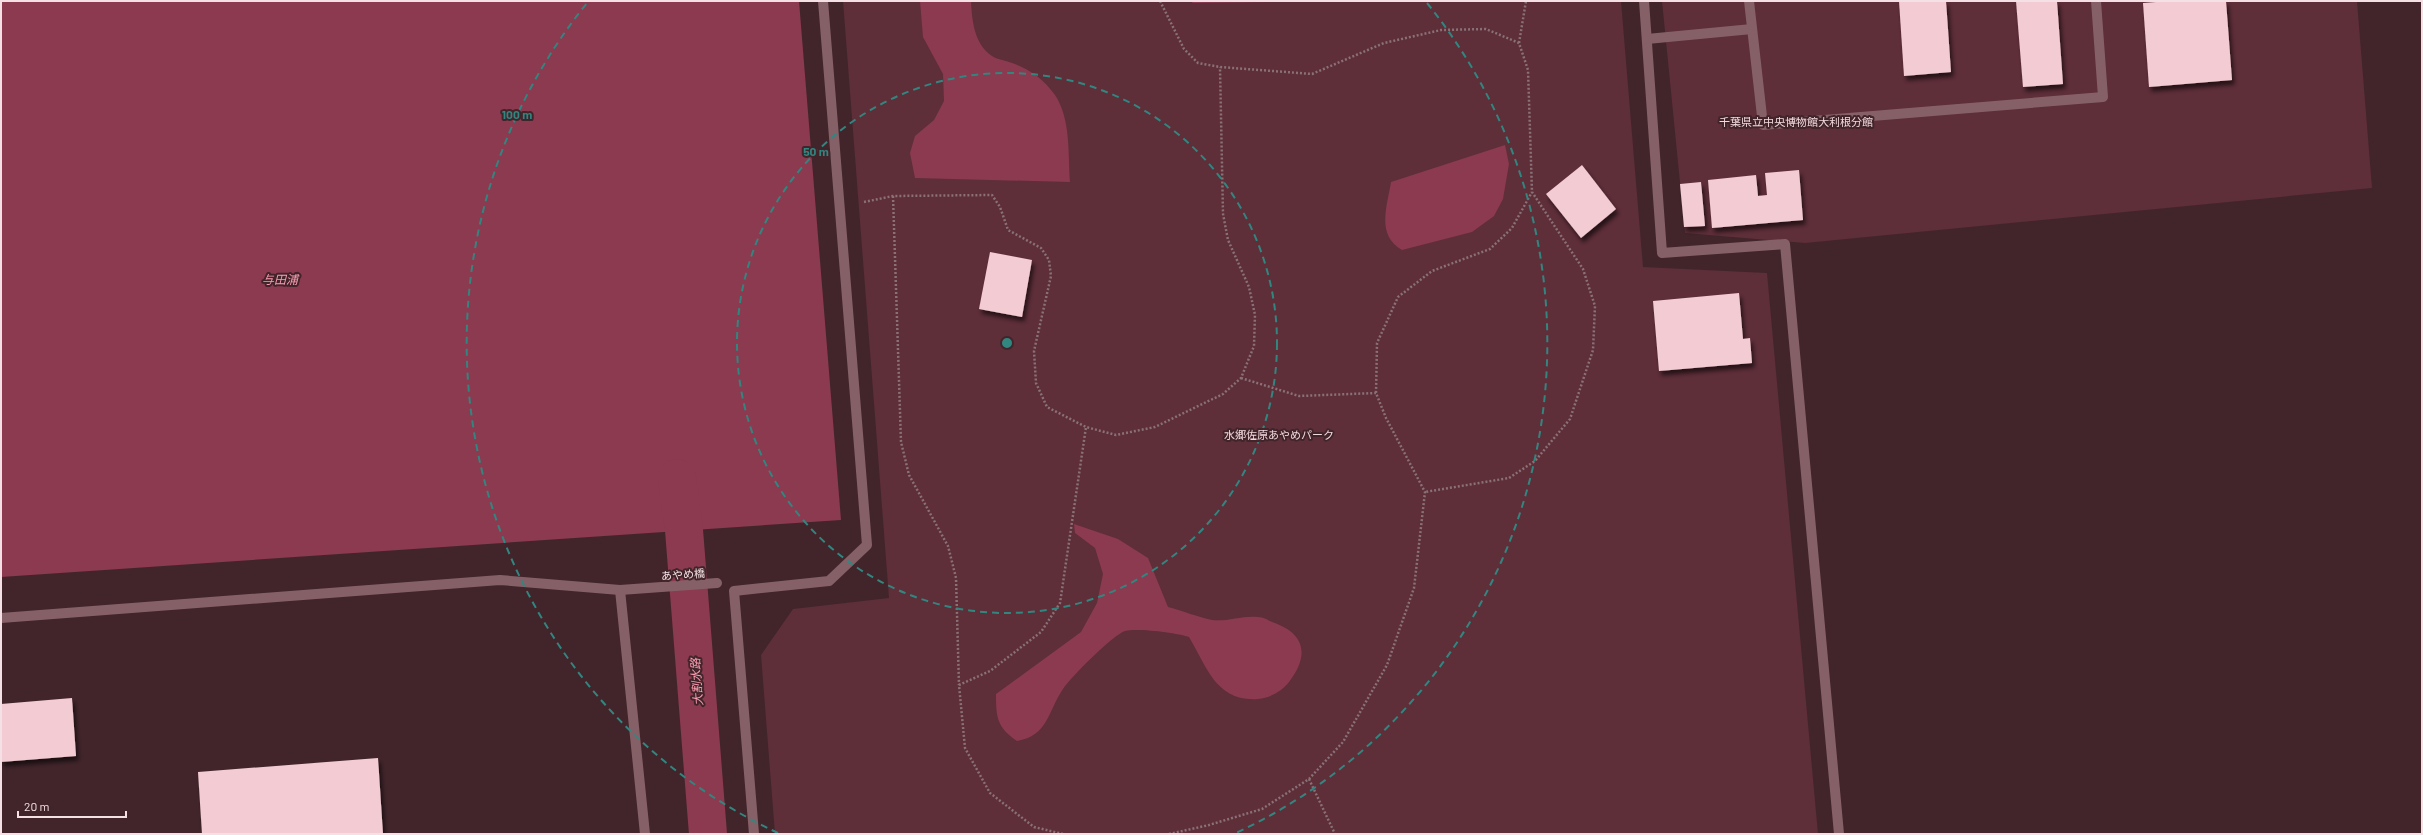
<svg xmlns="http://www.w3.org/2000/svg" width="2423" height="835" font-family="Barlow,'Noto Sans JP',sans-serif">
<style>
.green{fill:#5e2e39}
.water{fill:#8b3a4f}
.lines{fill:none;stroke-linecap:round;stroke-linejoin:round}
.canal{stroke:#8b3a4f;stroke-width:38}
.building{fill:#f2ccd2;filter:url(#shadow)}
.path{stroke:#897176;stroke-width:2.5;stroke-dasharray:2 2;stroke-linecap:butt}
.minor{stroke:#866067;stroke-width:10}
.ring{fill:none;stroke:#328680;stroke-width:2;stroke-dasharray:7 5}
.labels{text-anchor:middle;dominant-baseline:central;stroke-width:4;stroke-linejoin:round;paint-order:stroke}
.park-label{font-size:11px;fill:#f3dade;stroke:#41252b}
.street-label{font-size:11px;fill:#f5e1e5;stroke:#41252b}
.water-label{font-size:12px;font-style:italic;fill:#fd9eb2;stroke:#41252b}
.centre{fill:#328680;stroke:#41252b;stroke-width:2}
.ring-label{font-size:12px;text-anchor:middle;font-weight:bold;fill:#328680;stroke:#41252b;stroke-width:4;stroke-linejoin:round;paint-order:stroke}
</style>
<defs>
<filter id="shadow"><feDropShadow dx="2.5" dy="4.5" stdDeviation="2" flood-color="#0009"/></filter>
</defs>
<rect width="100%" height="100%" fill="#41252b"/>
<!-- green -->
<g class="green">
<path d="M843 1H1621L1643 267 1767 273 1818 834H775L761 655 793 609 889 598Z"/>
<path d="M1662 1H2357L2372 188 1805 243 1685 233Z"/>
</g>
<!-- water -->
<g class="water">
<path d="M1 1H799L841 520 1 577Z"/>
<path d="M920 1H971C972 20 974 44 992 56 996 59 1004 60 1009 62 1028 68 1043 78 1055 95 1071 119 1068 154 1070 182L915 178 910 153 915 136 934 120 944 101 943 74 923 37Z"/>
<path d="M1190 1H1358L1193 3Z"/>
<path d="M1505 145 1509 164 1503 199 1494 216 1472 232 1402 250C1376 235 1387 207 1391 182Z"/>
<path d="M1074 524 1118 539 1148 558 1168 607C1183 611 1198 617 1212 620 1227 622 1243 615 1258 617 1263 617 1268 620 1272 622 1305 633 1310 655 1289 682 1282 691 1270 698 1258 699 1216 702 1207 667 1189 637 1176 633 1139 628 1125 631 1114 634 1070 678 1063 689 1048 711 1048 736 1017 741 997 727 996 718 996 694L1081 632 1097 603 1103 574 1095 548 1075 533Z"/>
</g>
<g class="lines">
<!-- canal -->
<path class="canal" d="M677 478 684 530 708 834"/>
</g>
<!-- building -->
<g class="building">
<path d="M1899 1H1946L1951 72 1904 76Z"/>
<path d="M2016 1H2057L2063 84 2023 87Z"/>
<path d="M2169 1H2226L2232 80 2149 87 2143 3Z"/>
<path d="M1582 165 1616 209 1581 238 1546 194Z"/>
<path d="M1799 170 1803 220 1712 228 1708 180 1756 175 1758 196 1767 195 1765 173Z"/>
<path d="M1701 182 1705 226 1684 227 1680 184Z"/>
<path d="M990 252 1032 260 1022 317 979 309Z"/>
<path d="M1739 293 1743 339 1750 338 1752 363 1659 371 1653 301Z"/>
<path d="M72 698 76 756 1 762V704Z"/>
<path d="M378 758 383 834H202L198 772Z"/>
</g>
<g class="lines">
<!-- path -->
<g class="path">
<path d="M1160 1 1184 49 1198 63 1220 67 1312 74 1384 43 1441 30 1486 29 1519 43 1528 70 1532 192 1583 269 1595 306 1593 350 1570 419 1535 461 1509 478 1425 492"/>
<path d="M1519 43 1526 1"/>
<path d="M893 196 901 442 909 475 948 546 956 578 959 685"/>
<path d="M864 202 893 196 992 195 1000 207 1008 230 1041 248 1049 260 1051 276 1034 351 1036 383 1047 407 1086 427 1116 435 1155 427 1223 394 1241 378 1254 346 1255 315 1249 287 1228 240 1223 214 1220 67"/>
<path d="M1241 378 1299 396 1376 393"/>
<path d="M1309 779 1335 834"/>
<path d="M1063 834 1034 827 990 793 965 748 959 685 990 671 1041 632 1060 603 1086 427"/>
<path d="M1169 834 1209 825 1262 809 1309 779 1343 742 1387 665 1414 588 1425 492 1386 418 1376 393 1377 343 1398 297 1432 271 1490 249 1512 228 1532 192"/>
</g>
<!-- minor -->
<g class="minor">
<path d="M1644 1 1662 253 1785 244 1839 834"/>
<path d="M1749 1 1763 125 2103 97 2096 1"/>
<path d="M1647 39 1752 29"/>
<path d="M620 590 645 834"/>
<path d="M1 618 500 580 620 590 717 583"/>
<path d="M754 834 734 591 829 581 867 545 823 1"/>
</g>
</g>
<!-- distance rings -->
<g class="ring">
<circle cx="1007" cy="343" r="270"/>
<path d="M778 833A541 541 0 0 1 587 3M1427 3A541 541 0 0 1 1236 833"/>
</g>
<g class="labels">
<!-- park labels -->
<g class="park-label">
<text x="1796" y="121">千葉県立中央博物館大利根分館</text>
<text x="1279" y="434">水郷佐原あやめパーク</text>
</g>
<!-- street labels -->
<g class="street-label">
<text transform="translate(683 574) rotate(-4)">あやめ橋</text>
</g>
<!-- water labels -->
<g class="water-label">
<text x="280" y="279">与田浦</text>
<text transform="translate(696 682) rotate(-94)">大割水路</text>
</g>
</g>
<circle cx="1007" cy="343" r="6" class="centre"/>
<g class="ring-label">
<text x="517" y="119">100 m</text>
<text x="816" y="156">50 m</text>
</g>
<!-- border -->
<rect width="2423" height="835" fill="none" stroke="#f5e1e5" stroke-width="4"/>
<!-- scale -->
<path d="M18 811v6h108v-6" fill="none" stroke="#f5e1e5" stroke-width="2"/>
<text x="24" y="811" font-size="12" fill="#f5e1e5" stroke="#41252b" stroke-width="3" paint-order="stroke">20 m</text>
</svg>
